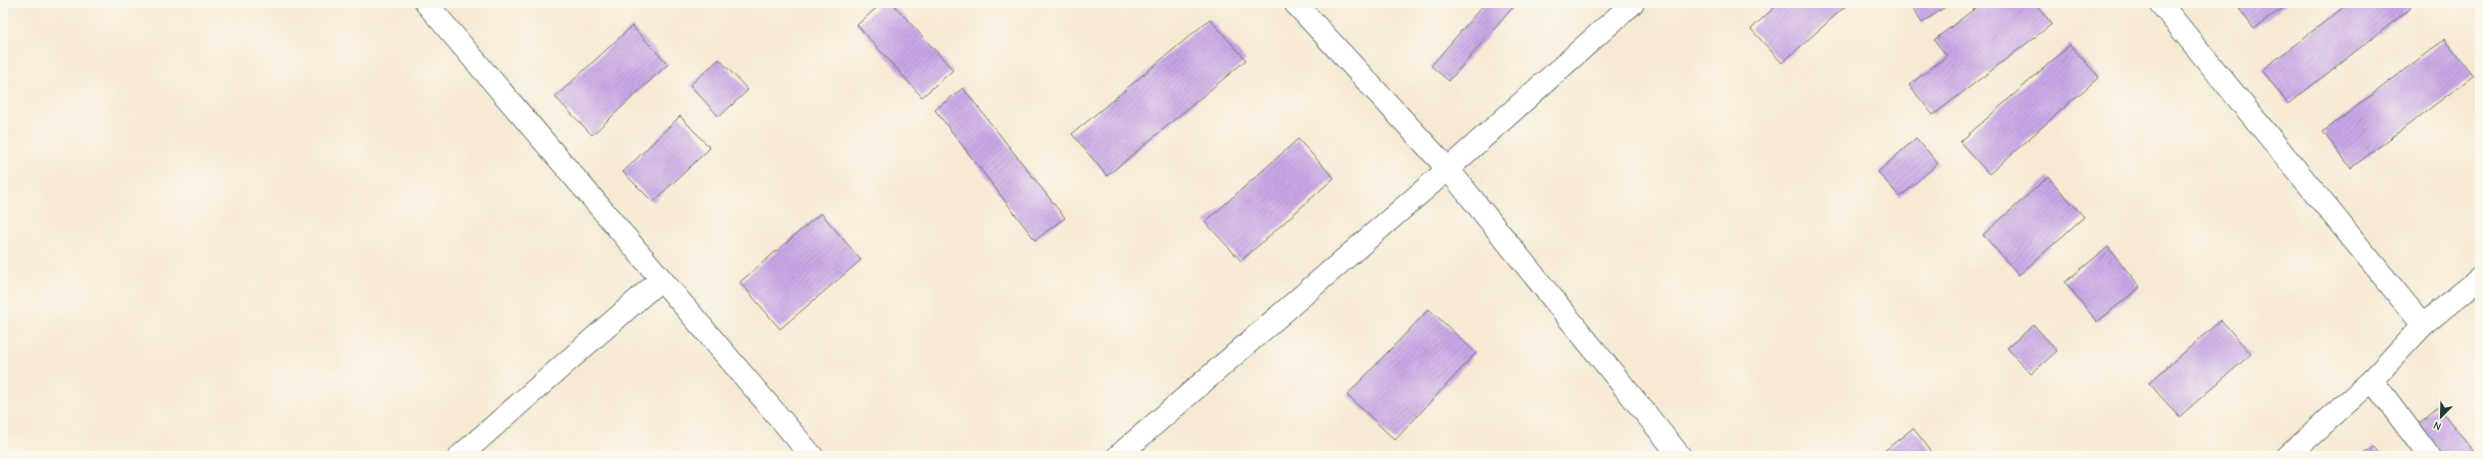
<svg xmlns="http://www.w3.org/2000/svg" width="2483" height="459" font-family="'Comic Neue',sans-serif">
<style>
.building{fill:url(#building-hatch)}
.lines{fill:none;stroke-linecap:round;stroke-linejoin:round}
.street-casing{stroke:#6b7a6c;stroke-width:24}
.street{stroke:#fff;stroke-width:22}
</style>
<defs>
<pattern id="building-hatch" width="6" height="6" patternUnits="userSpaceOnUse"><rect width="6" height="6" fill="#c9a7e7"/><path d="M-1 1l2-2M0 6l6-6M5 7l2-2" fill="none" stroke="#a389bc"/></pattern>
</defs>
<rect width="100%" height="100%" fill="#fbf7ec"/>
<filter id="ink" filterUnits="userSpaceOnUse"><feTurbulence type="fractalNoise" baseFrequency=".025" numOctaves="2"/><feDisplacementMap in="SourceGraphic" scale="8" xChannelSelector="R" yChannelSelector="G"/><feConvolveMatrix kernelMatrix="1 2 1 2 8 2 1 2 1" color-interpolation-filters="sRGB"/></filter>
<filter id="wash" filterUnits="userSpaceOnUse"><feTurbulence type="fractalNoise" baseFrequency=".012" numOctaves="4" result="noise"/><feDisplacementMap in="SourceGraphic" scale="16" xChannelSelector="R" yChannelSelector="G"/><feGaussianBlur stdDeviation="0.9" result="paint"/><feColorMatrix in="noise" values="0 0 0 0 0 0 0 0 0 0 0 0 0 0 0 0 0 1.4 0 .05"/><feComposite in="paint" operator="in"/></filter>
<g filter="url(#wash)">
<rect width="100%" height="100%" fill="#f7ead5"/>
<g id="blocks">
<!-- building -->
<g class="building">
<path d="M882 3H892L953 70 922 97 857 25Z"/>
<path d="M1485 3 1515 5 1449 81 1431 66Z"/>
<path d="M1779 3H1849L1782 63 1751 29Z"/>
<path d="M1909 3H1951L1922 23Z"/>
<path d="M1982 3H2035L2052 24 1933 115 1909 85 1947 56 1934 40Z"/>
<path d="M2235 3H2289L2254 29Z"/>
<path d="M2349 3H2407L2411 8 2288 104 2262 70Z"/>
<path d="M1210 19 1246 60 1107 176 1072 134Z"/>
<path d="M632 26 668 64 592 135 555 97Z"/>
<path d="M2445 39 2473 76 2351 168 2323 132Z"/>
<path d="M2070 45 2099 77 1989 174 1960 142Z"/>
<path d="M719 59 748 90 719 117 690 85Z"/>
<path d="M963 88 1065 218 1035 240 935 110Z"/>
<path d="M680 116 710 148 653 202 623 172Z"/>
<path d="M1916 138 1938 163 1900 197 1878 172Z"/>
<path d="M1298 139 1334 178 1241 261 1205 222Z"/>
<path d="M2048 177 2084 217 2019 275 1983 235Z"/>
<path d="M821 213 861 260 780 329 740 282Z"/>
<path d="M2108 247 2140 287 2097 322 2065 282Z"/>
<path d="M1429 309 1476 353 1395 440 1347 395Z"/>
<path d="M2221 320 2251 354 2179 417 2149 383Z"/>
<path d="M2034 325 2057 351 2031 374 2007 348Z"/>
<path d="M2438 407 2473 450 2466 456H2443L2417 425Z"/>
<path d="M1913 428 1935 456H1878Z"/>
<path d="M2374 447 2381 456H2362Z"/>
</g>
</g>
</g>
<g filter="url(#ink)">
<use href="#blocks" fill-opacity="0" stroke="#6b7a6c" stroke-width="1"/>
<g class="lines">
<defs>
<g id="street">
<path d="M426 3 812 456"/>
<path d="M1295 3 1448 169 1680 456"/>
<path d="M2160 3 2423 325"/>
<path d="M2372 380 2429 456"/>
<path d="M460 456 661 279"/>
<path d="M1118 456 1448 169 1633 3"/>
<path d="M2288 456 2372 380 2423 325 2480 278"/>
</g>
</defs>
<!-- street casing -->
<use href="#street" class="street-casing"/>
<!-- street -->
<use href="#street" class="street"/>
</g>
</g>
<!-- margin -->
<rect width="2483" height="459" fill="none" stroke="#fbf7ec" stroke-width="16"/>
<!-- north arrow -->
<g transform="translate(2441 417) rotate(203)" stroke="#fbf7ec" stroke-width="3" paint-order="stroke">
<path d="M0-3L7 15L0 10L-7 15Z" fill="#1f3d34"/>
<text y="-6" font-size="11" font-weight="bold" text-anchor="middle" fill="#1f3d34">N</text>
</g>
</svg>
